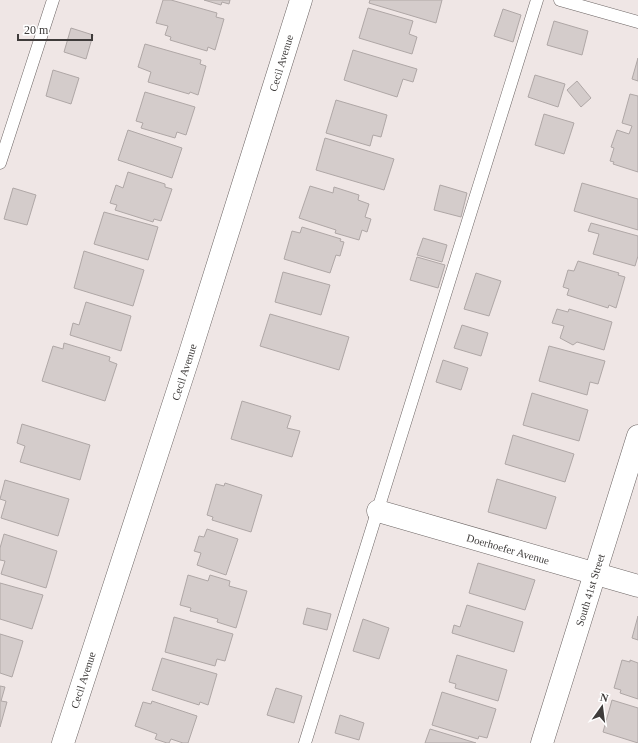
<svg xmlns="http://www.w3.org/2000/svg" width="638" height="743" font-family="'Times New Roman',serif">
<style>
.building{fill:#d4cccb;stroke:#afa7a6}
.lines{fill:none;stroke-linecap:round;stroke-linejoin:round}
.lane-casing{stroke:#6c6564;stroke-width:13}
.street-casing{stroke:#6c6564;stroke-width:23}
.lane{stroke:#fff;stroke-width:12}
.street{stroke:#fff;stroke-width:22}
.labels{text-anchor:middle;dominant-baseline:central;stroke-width:3;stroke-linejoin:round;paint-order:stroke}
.street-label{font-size:11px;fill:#3f3c3b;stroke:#fff}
</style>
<rect width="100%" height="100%" fill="#efe6e5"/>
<!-- building -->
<g class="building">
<path d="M163 0H171L217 13 216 17 224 19 215 50 208 47 207 51 170 40 171 37 165 35 168 26 156 23Z"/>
<path d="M204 0H230L229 4 222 2 221 5Z"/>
<path d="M370 0H442L436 23 369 3Z"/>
<path d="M368 8 413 21 409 34 417 37 412 54 359 38Z"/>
<path d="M503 9 521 15 513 42 494 36Z"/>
<path d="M554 21 588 31 582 55 547 45Z"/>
<path d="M71 28 93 35 86 59 64 52Z"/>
<path d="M145 44 201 60 200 64 206 66 198 95 190 92 189 94 148 82 151 72 138 67Z"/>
<path d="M353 50 417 69 413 82 403 79 397 97 344 80Z"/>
<path d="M638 58V81L632 79Z"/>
<path d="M53 70 79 78 71 104 46 96Z"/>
<path d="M535 75 565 84 558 107 528 97Z"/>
<path d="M577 81 591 98 581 107 567 90Z"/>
<path d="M145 92 195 107 186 135 177 132 175 138 141 128 143 123 136 121Z"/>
<path d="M630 94 638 96V172L613 164 614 162 610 161 614 148 611 147 617 130 629 134 632 126 622 123Z"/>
<path d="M336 100 387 115 381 137 373 135 370 146 326 133Z"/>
<path d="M544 114 574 123 564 154 535 145Z"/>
<path d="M128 130 182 148 172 178 118 160Z"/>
<path d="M325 138 394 159 384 190 316 170Z"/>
<path d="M128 172 165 184V187L172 189 161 221 154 219 153 222 115 210 117 205 110 203 116 185 123 188Z"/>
<path d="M582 183 638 199V230L574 211Z"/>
<path d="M440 185 467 193 461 217 434 210Z"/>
<path d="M310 186 333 193 334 187 359 195 358 200 369 204 365 217 371 219 367 232 362 230 359 240 335 233 336 230 299 218Z"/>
<path d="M13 188 36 195 27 225 4 219Z"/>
<path d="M104 212 158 227 148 260 94 244Z"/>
<path d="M591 223 638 236V256L635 266 593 254 599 234 588 231Z"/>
<path d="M302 227 341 239 340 241 344 242 340 256 336 255 330 273 284 259 292 231 300 233Z"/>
<path d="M423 238 447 245 442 262 417 255Z"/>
<path d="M84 251 144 270 133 306 74 288Z"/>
<path d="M417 257 445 265 438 288 410 280Z"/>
<path d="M578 261 619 273 618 275 625 277 616 308 609 305 608 308 567 295 569 289 563 287 568 270 574 271Z"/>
<path d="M283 272 330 285 321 315 275 302Z"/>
<path d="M476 273 501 281 489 316 464 309Z"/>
<path d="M86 302 131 316 121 351 70 335 73 323 79 325Z"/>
<path d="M557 309 568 312 569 309 612 322 604 350 577 342 573 345 560 338 564 326 552 323Z"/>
<path d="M270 314 349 337 339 370 260 346Z"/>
<path d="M462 325 488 333 481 356 454 348Z"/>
<path d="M64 343 110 357 109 361 117 364 105 401 42 381 53 346 63 349Z"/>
<path d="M549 346 605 361 598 384 590 382 587 395 539 381Z"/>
<path d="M443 360 468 368 461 390 436 382Z"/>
<path d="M532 393 588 410 579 441 523 425Z"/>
<path d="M242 401 291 416 287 428 300 431 292 457 231 439Z"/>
<path d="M22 424 90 445 80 480 20 462 25 446 17 443Z"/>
<path d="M513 435 574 454 565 482 505 464Z"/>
<path d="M497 479 556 497 546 529 488 512Z"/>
<path d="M5 480 69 499 58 536 1 518 6 501 0 499Z"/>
<path d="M225 483 262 495 251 532 212 520 213 517 207 515 216 484 224 486Z"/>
<path d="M207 529 238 539 226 575 197 565 201 553 194 551 195 549 199 536 204 537Z"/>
<path d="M4 534 57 551 46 588 1 574 5 561 0 560V548Z"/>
<path d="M478 563 535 580 525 610 469 593Z"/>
<path d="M188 575 208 581 210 575 230 581 229 586 247 591 236 628 217 622 218 619 190 611 191 608 180 605Z"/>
<path d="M0 583 43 595 32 629 0 619Z"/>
<path d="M467 605 523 622 514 652 452 633 454 625 460 627Z"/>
<path d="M307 608 331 614 327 630 303 624Z"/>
<path d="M638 616V640L632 638Z"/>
<path d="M174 617 233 634 225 661 217 659 215 666 165 652Z"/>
<path d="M363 619 389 628 379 659 353 651Z"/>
<path d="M0 634 23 641 12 677 0 673Z"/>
<path d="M457 655 507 670 498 701 455 688 456 684 449 682Z"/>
<path d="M162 658 217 674 208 705 200 702 199 705 152 690Z"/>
<path d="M622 660 630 662V660L638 663V699L620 693 621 690 614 688Z"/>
<path d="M0 686 5 687 1 701 7 702 0 727Z"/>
<path d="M276 688 302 696 294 723 267 715Z"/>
<path d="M442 692 496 709 487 738 479 736 478 739 432 725Z"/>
<path d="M612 700 638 708V743L603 732Z"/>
<path d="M152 701 197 716 188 743H183L171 739 169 743H167L155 739 157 734 135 726 143 702 151 704Z"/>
<path d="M340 715 364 723 359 740 335 733Z"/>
<path d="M430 729 476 743H425Z"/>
</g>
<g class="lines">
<defs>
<g id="lane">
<path d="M560 0 638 22"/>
<path d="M0 163 53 0"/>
<path d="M305 743 537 0"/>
</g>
<g id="street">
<path d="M378 511 638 586"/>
<path d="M63 743 189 356 301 0"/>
<path d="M542 743 638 436"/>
</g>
</defs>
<!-- lane casing -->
<use href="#lane" class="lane-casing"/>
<!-- street casing -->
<use href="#street" class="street-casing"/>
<!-- lane -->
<use href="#lane" class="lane"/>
<!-- street -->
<use href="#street" class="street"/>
</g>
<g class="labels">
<!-- street labels -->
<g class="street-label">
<text transform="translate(281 63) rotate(-73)">Cecil Avenue</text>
<text transform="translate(184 372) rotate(-72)">Cecil Avenue</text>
<text transform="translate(508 549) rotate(16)">Doerhoefer Avenue</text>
<text transform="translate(590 590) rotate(-73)">South 41st Street</text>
<text transform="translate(83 680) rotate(-72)">Cecil Avenue</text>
</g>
</g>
<!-- north arrow -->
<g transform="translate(602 707) rotate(14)" stroke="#ffffff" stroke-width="3" paint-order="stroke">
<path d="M0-3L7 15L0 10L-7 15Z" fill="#3f3c3b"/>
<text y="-6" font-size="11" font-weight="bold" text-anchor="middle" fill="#3f3c3b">N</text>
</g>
<!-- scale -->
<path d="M18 34v6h74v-6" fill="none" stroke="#3f3c3b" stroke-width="2"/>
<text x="24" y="34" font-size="12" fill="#3f3c3b" stroke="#ffffff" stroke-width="3" paint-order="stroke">20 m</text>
</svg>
